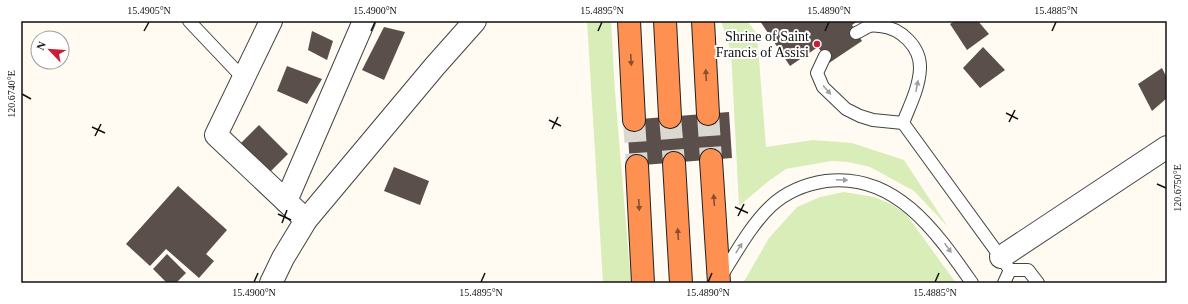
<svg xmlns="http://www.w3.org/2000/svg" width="1188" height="304" font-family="Georgia,serif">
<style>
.green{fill:#d9edb9}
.building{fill:#5a4f4b}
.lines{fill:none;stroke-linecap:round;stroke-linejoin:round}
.motorway-tunnel{stroke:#dbd8d1;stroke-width:22;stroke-dasharray:22 11;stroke-linecap:butt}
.service-casing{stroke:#434343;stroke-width:14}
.minor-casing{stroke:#434343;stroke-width:24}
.motorway-casing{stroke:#212121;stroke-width:24}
.service{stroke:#fff;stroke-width:12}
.minor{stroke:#fff;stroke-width:22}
.motorway{stroke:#fe9052;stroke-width:22}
.oneway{fill:#875031}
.oneway2{fill:#9f9f9f}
.ticks{fill:none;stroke:#101010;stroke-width:1.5}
.poi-dot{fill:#cc1c36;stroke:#fff;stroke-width:1.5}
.labels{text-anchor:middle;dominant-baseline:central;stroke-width:4;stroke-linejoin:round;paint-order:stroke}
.poi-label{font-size:14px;fill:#101010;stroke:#fff;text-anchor:end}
.neatline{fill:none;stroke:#101010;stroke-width:1.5}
.ticks-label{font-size:10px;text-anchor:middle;fill:#101010}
</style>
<rect width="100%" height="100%" fill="#fffbf3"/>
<!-- green -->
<g class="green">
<path d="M587 21H611L615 92 631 283H603Z"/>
<path d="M721 21H747L757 34 766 147 813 140 852 143 904 160 948 227 914 191 870 167 848 162 831 161 786 169 770 180 739 206 731 52Z"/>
<path d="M844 192 874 197 891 204 906 214 956 283H743L769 238 797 207 820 197Z"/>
</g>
<!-- building -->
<g class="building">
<path d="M760 21H858L852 25 862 41 829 63 818 47 790 66Z"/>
<path d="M955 21H978L989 34 967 50 950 24Z"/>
<path d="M384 27 405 32 384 80 362 70Z"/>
<path d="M312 31 333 41 327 60 308 50Z"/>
<path d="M983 47 1005 70 980 88 963 68Z"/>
<path d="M287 66 322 79 307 104 277 91Z"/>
<path d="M1162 68 1167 78V98L1152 111 1138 84Z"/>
<path d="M729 112 732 158 630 166 627 120Z"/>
<path d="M259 125 288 154 268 174 241 143Z"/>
<path d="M394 167 429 181 420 205 384 191Z"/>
<path d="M178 186 227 230 206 254 214 261 199 278 166 249 150 266 126 244Z"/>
<path d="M167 254 186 273 176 283H167L153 269Z"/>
</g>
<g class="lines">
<!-- motorway-tunnel -->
<g class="motorway-tunnel">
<path d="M708 114 711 160"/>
<path d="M670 117 674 163"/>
<path d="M634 120 637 166"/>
</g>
<defs>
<g id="service">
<path d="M189 21 243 78"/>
<path d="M856 33C861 31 866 27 870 26 873 25 877 26 880 26 901 28 921 47 920 69 919 88 910 105 903 123"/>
<path d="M825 56 817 73 823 87 846 109 860 116 873 120 903 123 1010 270"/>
<path d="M1010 270H1028L1038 283"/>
<path d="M720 278C736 253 750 226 771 206 786 192 806 184 826 181 896 172 937 233 972 283"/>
<path d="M1004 283 1010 270"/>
</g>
<g id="minor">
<path d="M271 21 216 135 306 220"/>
<path d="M286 201 364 21"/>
<path d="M1001 257 1167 147"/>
<path d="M271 283 283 258 306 220 435 66 475 21"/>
</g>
<g id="motorway">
<path d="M629 21 634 120"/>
<path d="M665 21 670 117"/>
<path d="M703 21 708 114"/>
<path d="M711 160 719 283"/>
<path d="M674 163 681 283"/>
<path d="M637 166 643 283"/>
</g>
</defs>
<!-- service casing -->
<use href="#service" class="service-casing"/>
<!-- minor casing -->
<use href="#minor" class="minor-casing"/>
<!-- motorway casing -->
<use href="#motorway" class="motorway-casing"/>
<!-- service -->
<use href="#service" class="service"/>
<!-- minor -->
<use href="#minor" class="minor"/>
<!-- motorway -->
<use href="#motorway" class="motorway"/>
</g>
<!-- one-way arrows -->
<defs><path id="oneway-solid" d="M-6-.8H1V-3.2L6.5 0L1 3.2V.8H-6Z"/></defs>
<g class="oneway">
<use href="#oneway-solid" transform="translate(631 60) rotate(87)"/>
<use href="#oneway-solid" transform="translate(706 75) rotate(-93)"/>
<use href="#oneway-solid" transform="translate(714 200) rotate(-94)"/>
<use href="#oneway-solid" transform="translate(639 205) rotate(87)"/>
<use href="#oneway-solid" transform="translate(678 234) rotate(-94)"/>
</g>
<g class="oneway2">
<use href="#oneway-solid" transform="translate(917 86) rotate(-79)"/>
<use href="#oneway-solid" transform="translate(827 90) rotate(49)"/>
<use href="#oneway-solid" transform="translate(842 180) rotate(2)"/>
<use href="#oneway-solid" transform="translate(739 248) rotate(-58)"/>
<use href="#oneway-solid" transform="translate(948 248) rotate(55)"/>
</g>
<!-- ticks -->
<path class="ticks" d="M144 31 149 22M371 31 375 22M598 31 602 22M825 31 829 22M1052 31 1056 22M22 94 31 99M1006 113 1018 119M549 120 561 126M1009 122 1015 110M92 127 105 133M552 129 558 117M95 136 101 124M1157 184 1166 188M735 207 748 213M278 214 291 220M738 216 744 204M282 223 287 210M254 282 258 273M481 282 485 273M708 282 712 273M935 282 939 273"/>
<!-- markers -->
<circle class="poi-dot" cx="817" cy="44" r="4"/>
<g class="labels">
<!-- poi labels -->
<g class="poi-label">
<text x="809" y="36">Shrine of Saint<tspan x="809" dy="16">Francis of Assisi</tspan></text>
</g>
</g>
<!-- border -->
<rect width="1188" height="304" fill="none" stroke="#ffffff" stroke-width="44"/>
<!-- north arrow -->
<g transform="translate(50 50) rotate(295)"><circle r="19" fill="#ffffff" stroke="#9f9f9f"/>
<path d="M0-3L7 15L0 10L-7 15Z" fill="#cc1c36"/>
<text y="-6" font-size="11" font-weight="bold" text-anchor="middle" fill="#101010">N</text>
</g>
<rect x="22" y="22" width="1144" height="260" class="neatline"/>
<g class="ticks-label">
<text x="149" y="14">15.4905°N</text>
<text x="375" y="14">15.4900°N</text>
<text x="602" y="14">15.4895°N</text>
<text x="829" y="14">15.4890°N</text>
<text x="1056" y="14">15.4885°N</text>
<text transform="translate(11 94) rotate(-90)" y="4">120.6740°E</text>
<text transform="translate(1177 188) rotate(-90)" y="4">120.6750°E</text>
<text x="254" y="296">15.4900°N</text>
<text x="481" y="296">15.4895°N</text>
<text x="708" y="296">15.4890°N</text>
<text x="935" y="296">15.4885°N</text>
</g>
</svg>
